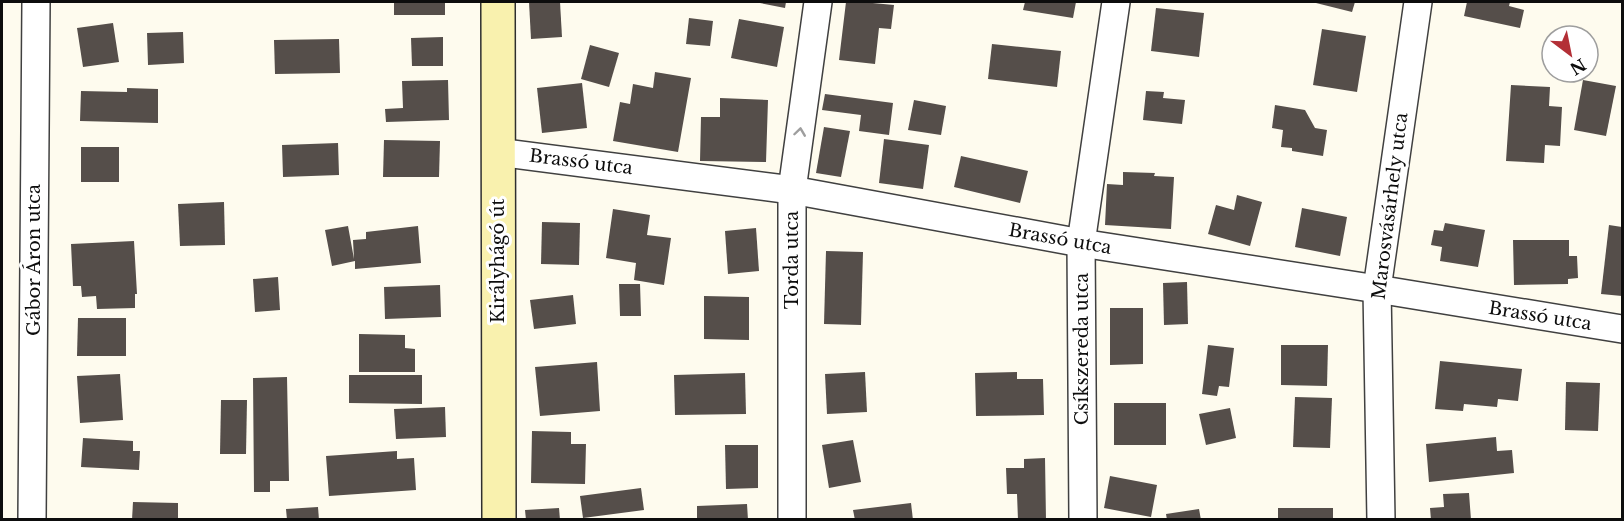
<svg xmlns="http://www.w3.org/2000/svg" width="1624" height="521" font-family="'Libre Baskerville',serif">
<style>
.building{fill:#554e4a}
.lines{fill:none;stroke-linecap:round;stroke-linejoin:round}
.street-casing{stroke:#404040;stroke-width:30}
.secondary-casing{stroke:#2f2f2f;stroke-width:36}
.street{stroke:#fff;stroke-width:27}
.secondary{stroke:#f9f1ae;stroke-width:33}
.oneway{stroke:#9e9e9e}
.labels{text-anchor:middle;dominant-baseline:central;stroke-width:6;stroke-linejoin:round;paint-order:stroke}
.street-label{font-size:18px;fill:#0d0d0d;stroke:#fff}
</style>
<rect width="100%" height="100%" fill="#fefbee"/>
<!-- building -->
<g class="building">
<rect x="394" y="2" width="51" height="13"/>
<path d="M529 2H560L562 37 531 39Z"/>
<path d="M846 2H862L894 5 891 29 879 28 875 64 839 60Z"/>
<path d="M1025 2H1076L1073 18 1023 10Z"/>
<path d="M1312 2H1355L1352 12Z"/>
<path d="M1467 2H1510L1509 6 1524 10 1520 28 1464 16Z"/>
<path d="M760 3V2H786L785 8Z"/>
<path d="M1156 8 1204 13 1199 57 1151 51Z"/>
<path d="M689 18 713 21 710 46 686 44Z"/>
<path d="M739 19 784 27 777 67 731 58Z"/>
<path d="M113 23 119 62 83 67 77 28Z"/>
<path d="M1322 29 1366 36 1357 92 1313 85Z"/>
<path d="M183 32 184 63 148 65 147 33Z"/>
<path d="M443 37V66H412L411 38Z"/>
<path d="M339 39 340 73 275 74 274 40Z"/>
<path d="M992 44 1061 51 1057 87 988 79Z"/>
<path d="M590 45 619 53 609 87 581 79Z"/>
<path d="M655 72 691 78 678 152 613 141 620 102 630 104 633 84 653 88Z"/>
<path d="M448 80 449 120 386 122 385 109 403 108 402 81Z"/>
<path d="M1583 80 1616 86 1606 136 1574 130Z"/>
<path d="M582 83 587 128 542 133 537 88Z"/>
<path d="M1511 85 1550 87 1549 106 1562 107 1560 146 1545 145 1544 163 1506 161Z"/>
<path d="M127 88 158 89V123L80 121 81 91 127 92Z"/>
<path d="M1146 91 1164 92 1163 98 1185 100 1182 124 1143 120Z"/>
<path d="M825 94 893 103 889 135 859 131 861 115 822 110Z"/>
<path d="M720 98 768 100 766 162 700 161 701 117H720Z"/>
<path d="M914 100 946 106 941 135 908 130Z"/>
<path d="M1275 105 1305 110 1315 128 1327 130 1323 156 1292 151V148L1281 147 1283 130 1272 128Z"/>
<path d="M824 127 850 131 841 177 816 173Z"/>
<path d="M884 139 929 145 923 189 879 183Z"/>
<path d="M384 140 440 141 439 177H383Z"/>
<path d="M338 143 339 175 283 177 282 145Z"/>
<rect x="81" y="147" width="38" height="35"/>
<path d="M961 156 1028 171 1020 203 954 187Z"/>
<path d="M1123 172 1155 173 1154 176 1174 177 1171 229 1105 225 1107 184 1123 185Z"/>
<path d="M1237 195 1262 202 1250 246 1208 234 1216 205 1234 210Z"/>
<path d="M224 202 225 245 180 246 178 204Z"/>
<path d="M1302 208 1347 217 1340 256 1295 247Z"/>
<path d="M613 209 650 215 647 235 671 238 664 285 634 280 636 263 606 258Z"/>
<path d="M542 222 580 223 579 265 541 264Z"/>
<path d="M1445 223 1485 230 1478 267 1440 261 1442 247 1431 245 1434 230 1443 231Z"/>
<path d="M1609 225 1622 227V296L1601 294Z"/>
<path d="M348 226 354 259 353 240 366 239V232L418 226 421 263 355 269V261L332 266 325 230Z"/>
<path d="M756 228 759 271 728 274 725 231Z"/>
<path d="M1513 240H1569V256H1577L1578 278 1568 279V284L1514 285Z"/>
<path d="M134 241 137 294H135V308L97 309 96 296 82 297 81 286H73L71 244Z"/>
<path d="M826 251 863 252 861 325 824 324Z"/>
<path d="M278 277 280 310 255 312 253 279Z"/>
<path d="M1187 282 1188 324 1164 325 1163 283Z"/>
<path d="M619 284H640L641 316H620Z"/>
<path d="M440 285 441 317 385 319 384 287Z"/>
<path d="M573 295 576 324 534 329 530 300Z"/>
<path d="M704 296 749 297V340L704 339Z"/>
<path d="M1110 308H1143V364L1110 365Z"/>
<path d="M78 318H126V356H77Z"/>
<path d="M359 334 405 335V348L415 349V372H359Z"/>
<path d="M1208 345 1234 348 1229 387 1219 386 1217 396 1202 394Z"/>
<path d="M1281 345H1328L1327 386 1281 385Z"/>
<path d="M1440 361 1522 369 1518 401 1498 399 1497 407 1464 404 1463 411 1435 409Z"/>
<path d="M597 362 600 411 540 416 535 367Z"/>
<path d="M865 372 867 412 827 414 825 374Z"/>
<path d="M1017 372V379H1043L1044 415 976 416 975 373Z"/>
<path d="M745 373 746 414 675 415 674 375Z"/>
<path d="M120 374 123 420 80 423 77 376Z"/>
<path d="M349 375H422V404L349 403Z"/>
<path d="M287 377 289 481H270V492H254L253 378Z"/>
<path d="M1566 382 1600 383 1598 431 1565 430Z"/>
<path d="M1295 397 1332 398 1330 448 1293 447Z"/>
<path d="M221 400H247L246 454H220Z"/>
<rect x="1114" y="403" width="52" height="42"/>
<path d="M445 407 446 437 396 439 394 409Z"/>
<path d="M1230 408 1236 438 1206 445 1199 414Z"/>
<path d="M532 431 571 432V444H586L585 484 531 483Z"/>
<path d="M1496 437 1497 451 1512 450 1514 473 1429 482 1426 444Z"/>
<path d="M83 438 133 441V451H140L139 470 81 467Z"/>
<path d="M853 440 861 482 829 488 822 445Z"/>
<path d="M725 445H758V488L726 489Z"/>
<path d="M397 451V459L414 458 416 490 329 496 326 456Z"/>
<path d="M1045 458 1046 520H1018L1017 494H1007L1006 468H1024V459Z"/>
<path d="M1110 476 1157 485 1151 517 1104 508Z"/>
<path d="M641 488 644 510 583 518 580 496Z"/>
<path d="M1469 493 1471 520H1431L1430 508 1444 507 1443 494Z"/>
<path d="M133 502 178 503V520H132Z"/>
<path d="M911 503 913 520H855L853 510Z"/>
<path d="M747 504 748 520H697V506Z"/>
<path d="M318 507 319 520H287L286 509Z"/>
<path d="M559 508 560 520H526L525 510Z"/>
<rect x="1278" y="508" width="55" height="12"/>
<path d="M1199 509 1201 520H1167L1166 514Z"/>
</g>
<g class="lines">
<defs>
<g id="street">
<path d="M498 152 792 190 1081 243 1377 289 1622 329"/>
<path d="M32 520 36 2"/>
<path d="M792 520V190L818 2"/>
<path d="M1083 520 1081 243 1116 2"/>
<path d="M1381 520 1377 289 1418 2"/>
</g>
<path id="secondary" d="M498 2 499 520"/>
</defs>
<!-- street casing -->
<use href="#street" class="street-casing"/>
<!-- secondary casing -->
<use href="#secondary" class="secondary-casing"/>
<!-- street -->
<use href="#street" class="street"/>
<!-- secondary -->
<use href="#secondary" class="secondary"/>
</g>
<!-- one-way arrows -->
<defs><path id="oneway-chevron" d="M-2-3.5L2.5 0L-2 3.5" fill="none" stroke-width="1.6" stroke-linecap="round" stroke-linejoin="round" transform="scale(1.5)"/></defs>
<use class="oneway" href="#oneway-chevron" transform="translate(800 132) rotate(-82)"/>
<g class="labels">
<!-- street labels -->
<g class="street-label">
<text transform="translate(581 162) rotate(7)">Brassó utca</text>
<text transform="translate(1390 206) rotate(-83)">Marosvásárhely utca</text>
<text transform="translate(1060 239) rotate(10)">Brassó utca</text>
<text transform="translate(34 260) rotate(-90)">Gábor Áron utca</text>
<text transform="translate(792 260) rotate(-90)">Torda utca</text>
<text transform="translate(498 261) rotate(-90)">Királyhágó út</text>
<text transform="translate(1540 316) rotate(9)">Brassó utca</text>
<text transform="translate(1082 349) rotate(-90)">Csíkszereda utca</text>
</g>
</g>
<!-- border -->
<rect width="1624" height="521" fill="none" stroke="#0d0d0d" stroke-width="6"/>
<!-- north arrow -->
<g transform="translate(1570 54) rotate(148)"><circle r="28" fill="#ffffff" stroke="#9e9e9e" stroke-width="1.5"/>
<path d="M0-4.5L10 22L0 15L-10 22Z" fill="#b32f36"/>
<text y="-9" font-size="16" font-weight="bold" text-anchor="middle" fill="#0d0d0d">N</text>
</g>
</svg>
